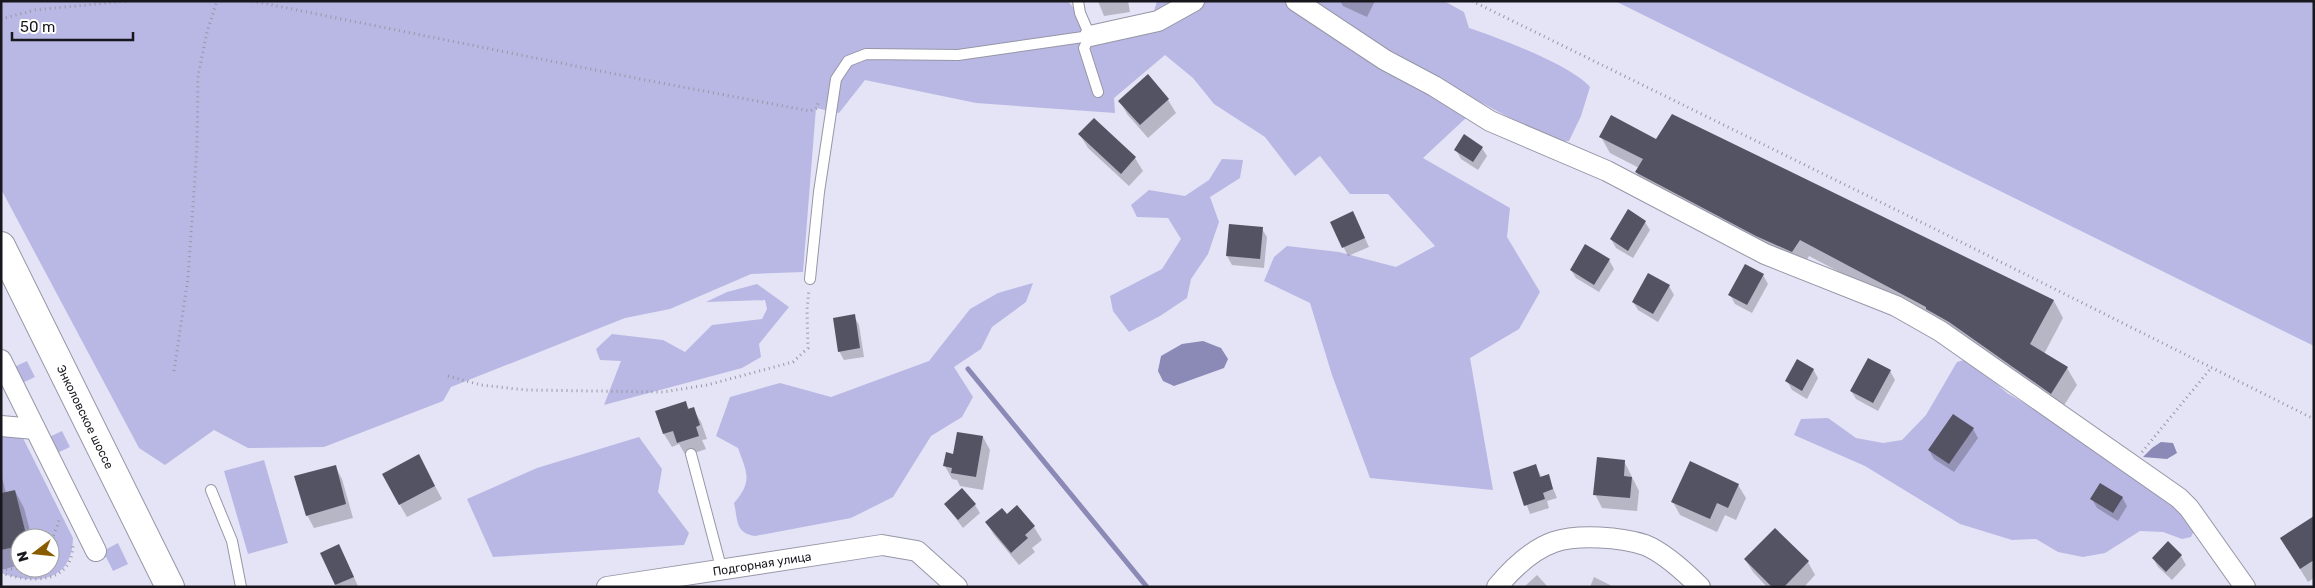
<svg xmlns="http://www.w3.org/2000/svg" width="2315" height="588" font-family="Rubik,sans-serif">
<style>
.green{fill:#b9b8e4}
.water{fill:#8b89b5}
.shadow{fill:#0003}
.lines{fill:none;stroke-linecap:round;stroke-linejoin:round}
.stream{stroke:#8b89b5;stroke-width:5}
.building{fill:#545363}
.lane-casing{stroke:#9696a7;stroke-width:12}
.street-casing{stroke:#9696a7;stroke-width:22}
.secondary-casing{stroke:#9696a7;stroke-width:30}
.path{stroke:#9797a4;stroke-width:3;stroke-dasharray:1 4;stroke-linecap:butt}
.lane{stroke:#fff;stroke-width:10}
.street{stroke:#fff;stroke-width:20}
.secondary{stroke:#fff;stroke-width:28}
.labels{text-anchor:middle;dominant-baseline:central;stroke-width:5;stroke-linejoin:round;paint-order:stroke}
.street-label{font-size:12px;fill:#17171d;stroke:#fff}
</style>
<rect width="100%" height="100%" fill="#e4e4f6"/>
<!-- green -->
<g class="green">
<path d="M1 1H1068L1091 30 1154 11 1157 1H1444L1464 12 1469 28C1499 38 1571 65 1590 87L1581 116 1569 141 1555 142 1482 103 1423 158 1510 208 1507 237 1540 292 1519 329 1470 358 1493 490 1370 478 1332 375 1310 303 1264 281 1274 257 1287 246 1339 252 1396 267 1435 246 1388 194H1350L1320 156 1295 176 1265 137 1214 104 1193 78 1165 55 1114 98 1115 113 976 103 865 80 839 113 816 108 803 272 751 274 670 309 625 318 451 387 443 401 324 447 248 448 214 430 165 465 139 448 1 189Z"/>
<path d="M1615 1H2314V346Z"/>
<path d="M1222 159 1243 160 1240 178 1210 197 1219 222 1208 254 1191 279 1187 298 1160 316 1129 332 1113 311 1110 296 1162 269 1181 239 1168 218 1137 217 1131 205 1149 190 1185 196 1209 180Z"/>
<path d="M1033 283 1026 302 992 327 981 349 954 367 973 397 962 417 931 436 893 497 851 518 755 536C735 533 738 520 734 503 753 481 747 473 738 448L716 436 730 397 780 383 831 397 929 361 970 309 998 293Z"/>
<path d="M757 284 789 307 759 344 761 357 742 368 604 405 621 361 600 360 596 349 612 334 663 340 685 352 712 325 762 319 767 309 765 300 706 302 727 292Z"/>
<path d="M1964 360 1978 367 2007 393 2048 417 2166 497 2194 531 2191 537 2182 539 2163 532 2140 531 2105 553 2083 557 2058 552 2036 539 2012 540 1960 524 1865 466 1794 435 1801 419 1828 418 1856 438 1883 443 1902 440 1926 415 1957 362Z"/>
<path d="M27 361 35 377 20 384 12 368Z"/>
<path d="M62 431 70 447 55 454 47 438Z"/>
<path d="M1 435 23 438 73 538C72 583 35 585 1 573V550L20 546V568H50V538H27L15 490 2 493Z"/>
<path d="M639 437 662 469 658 492 689 533 684 545 493 557 467 499 537 468Z"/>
<path d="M264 460 288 543 248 554 224 471Z"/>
<path d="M118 543 128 564 113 571 103 551Z"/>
</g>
<!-- water -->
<g class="water">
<path d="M1203 341 1221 348 1228 359 1224 368 1174 386 1163 381 1158 371 1161 356 1182 344Z"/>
<path d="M2161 442 2173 443 2177 453 2167 459 2143 457 2152 448Z"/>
</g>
<!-- shadow -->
<g class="shadow">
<path d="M1098 1H1128L1130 12 1104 16Z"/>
<path d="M1340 1H1375L1367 17 1343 6Z"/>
<path d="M1148 76 1168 100 1176 113 1148 138 1127 114 1120 101Z"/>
<path d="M1672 116 2054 301 2063 318 2044 354 2067 368 2077 385 2061 410 1935 322 1809 256 1802 268 1646 189 1636 172 1639 168 1610 153 1601 137 1656 141Z"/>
<path d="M1094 120 1135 158 1143 171 1129 186 1088 148 1080 135Z"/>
<path d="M1482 148 1487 156 1478 170 1461 159 1456 150Z"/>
<path d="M1357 221 1369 247 1348 256 1331 222Z"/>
<path d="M1645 222 1650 230 1633 258 1616 248 1611 239Z"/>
<path d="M1230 226 1262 229 1267 237 1264 268 1232 265 1227 256Z"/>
<path d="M1609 260 1614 269 1599 292 1576 278 1571 270Z"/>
<path d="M1763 275 1768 284 1752 313 1735 304 1730 295Z"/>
<path d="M1669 286 1674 295 1658 322 1638 310 1633 302Z"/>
<path d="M854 316 859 325 864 357 844 360 839 351Z"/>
<path d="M1813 369 1818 378 1807 399 1792 390 1787 381Z"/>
<path d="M1890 371 1895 380 1878 411 1856 399 1851 391Z"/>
<path d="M685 402 690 410 693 409 701 422 707 439 702 440 706 449 686 456 679 444 672 447 664 434 657 412Z"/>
<path d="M1973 429 1978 438 1954 472 1934 459 1929 450Z"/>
<path d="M983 437 990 450 983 490 960 486 957 480 952 479 945 466 954 455Z"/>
<path d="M1624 461 1639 491 1637 511 1602 508 1595 494Z"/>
<path d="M335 466 342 479 353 518 314 528 307 515Z"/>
<path d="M1536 466 1542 478 1548 476 1557 498 1547 501 1549 508 1530 514 1515 473Z"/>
<path d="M426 469 442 499 407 517 400 505Z"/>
<path d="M1 474 6 493 15 491 24 508 32 538H20V565L1 570Z"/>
<path d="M1738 485 1746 498 1736 520 1725 515 1717 532 1680 515 1673 502Z"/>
<path d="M2122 497 2127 506 2118 521 2097 508 2092 499Z"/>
<path d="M945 504 975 505 980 513 963 528Z"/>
<path d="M1017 507 1034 527 1042 540 1032 548 1035 552 1019 565 994 535 986 522 1007 516Z"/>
<path d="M2314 517V578L2308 582 2289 551Z"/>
<path d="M322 553 343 554 358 586 337 587Z"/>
<path d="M2181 556 2186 565 2172 580 2158 567 2153 558Z"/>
<path d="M1745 559 1808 562 1815 575 1804 587H1767L1753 572Z"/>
<path d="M1537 575 1548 587H1524Z"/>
<path d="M1594 577 1614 587H1590Z"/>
</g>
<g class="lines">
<!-- stream -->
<path class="stream" d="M968 369 1147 587"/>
</g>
<!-- building -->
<g class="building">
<path d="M1148 74 1169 99 1140 125 1118 101Z"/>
<path d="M1672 114 2054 300 2030 344 2068 367 2051 394 1949 322 1926 309V307L1800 240 1792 252 1756 236 1635 172 1643 159 1599 137 1611 115 1656 139Z"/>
<path d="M1094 118 1136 157 1121 174 1078 134Z"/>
<path d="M1464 134 1483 147 1473 162 1454 150Z"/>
<path d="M1628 209 1646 221 1628 251 1610 239Z"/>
<path d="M1353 211 1365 238 1342 248 1330 222Z"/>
<path d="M1229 224 1263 227 1260 259 1226 256Z"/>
<path d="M1585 244 1610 259 1594 285 1570 270Z"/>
<path d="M1745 264 1764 274 1747 305 1728 295Z"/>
<path d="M1648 273 1670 285 1653 314 1632 302Z"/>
<path d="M855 314 860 348 838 352 833 318Z"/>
<path d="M1868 358 1891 370 1873 403 1850 391Z"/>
<path d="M1797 359 1814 369 1802 391 1785 381Z"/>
<path d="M686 401 688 409 694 407 700 425 696 427 699 436 677 443 673 431 663 434 655 411Z"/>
<path d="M1953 414 1974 428 1949 464 1928 450Z"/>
<path d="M957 432 983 436 976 477 951 473 952 468 943 466 946 452 953 454Z"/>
<path d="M419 454 435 486 399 505 382 474Z"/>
<path d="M1597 457 1625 460 1624 476 1632 477 1630 498 1593 495Z"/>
<path d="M1690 461 1739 484 1728 508 1717 503 1710 519 1671 502Z"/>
<path d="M1536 464 1540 477 1549 474 1553 489 1543 493 1545 499 1524 506 1513 472Z"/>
<path d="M336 465 346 504 306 516 294 476Z"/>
<path d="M2100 483 2123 497 2113 513 2090 499Z"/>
<path d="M962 488 976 504 958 520 944 504Z"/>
<path d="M15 490 27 538H20V546L1 550V493Z"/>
<path d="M1017 505 1035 526 1025 535 1028 538 1011 553 985 522 1002 508 1007 514Z"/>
<path d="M2314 516V560L2300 569 2280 538Z"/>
<path d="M1775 528 1809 561 1784 587H1772L1744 559Z"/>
<path d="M2168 541 2182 555 2166 572 2152 558Z"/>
<path d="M339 544 354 577 335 585 320 553Z"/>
</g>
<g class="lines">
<defs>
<g id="lane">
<path d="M1078 1 1080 13 1090 36 1084 48 1098 92"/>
<path d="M810 279 819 192 836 79 848 61 866 54 958 55 1090 36"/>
<path d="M691 454 722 571"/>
<path d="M211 490 232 541 241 587"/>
</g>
<g id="street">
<path d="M1296 1 1385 60 1434 86 1490 121 1607 171 1765 254 1896 306 1940 331 2179 498 2189 508 2245 587"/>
<path d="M1090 36 1158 21 1194 1"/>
<path d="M1 360 96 551"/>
<path d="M1 426 35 429"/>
<path d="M607 587 882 545 917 551 957 587"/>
<path d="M1497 587C1512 569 1531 550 1554 542 1578 534 1621 537 1645 545 1665 553 1685 572 1700 587"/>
</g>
<path id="secondary" d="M1 246 170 587"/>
</defs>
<!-- lane casing -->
<use href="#lane" class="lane-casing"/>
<!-- street casing -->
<use href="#street" class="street-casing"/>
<!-- secondary casing -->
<use href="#secondary" class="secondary-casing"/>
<!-- path -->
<g class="path">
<path d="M252 1 640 79 810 111 817 108 818 103"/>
<path d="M1472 1 1929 226 2314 419"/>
<path d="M1 19 35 10 127 1"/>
<path d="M174 371 188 278 197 147 198 76 207 32 217 1"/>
<path d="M448 376 481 385 526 390 663 392 707 385 793 362 808 348 807 309 809 290"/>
<path d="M2142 452 2211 368"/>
<path d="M50 545 60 518"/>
<path d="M1 570 20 568"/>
<path d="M1 573C29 583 72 585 73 545"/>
</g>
<!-- lane -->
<use href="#lane" class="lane"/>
<!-- street -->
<use href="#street" class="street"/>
<!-- secondary -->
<use href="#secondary" class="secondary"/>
</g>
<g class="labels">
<!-- street labels -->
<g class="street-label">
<text transform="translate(85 417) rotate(64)">Энколовское шоссе</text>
<text transform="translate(762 564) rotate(-9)">Подгорная улица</text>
</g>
</g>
<!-- border -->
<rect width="2315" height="588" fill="none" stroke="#17171d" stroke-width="5"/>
<!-- north arrow -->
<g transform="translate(35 553) rotate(254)"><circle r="24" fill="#ffffff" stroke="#a2a2a5"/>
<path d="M0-4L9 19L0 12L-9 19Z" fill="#895c00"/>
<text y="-8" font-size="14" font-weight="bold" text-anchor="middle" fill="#17171d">N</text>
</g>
<!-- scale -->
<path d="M12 32v8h121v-8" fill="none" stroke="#17171d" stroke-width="2.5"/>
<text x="20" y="32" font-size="15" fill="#17171d" stroke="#ffffff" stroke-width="4" paint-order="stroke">50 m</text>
</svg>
